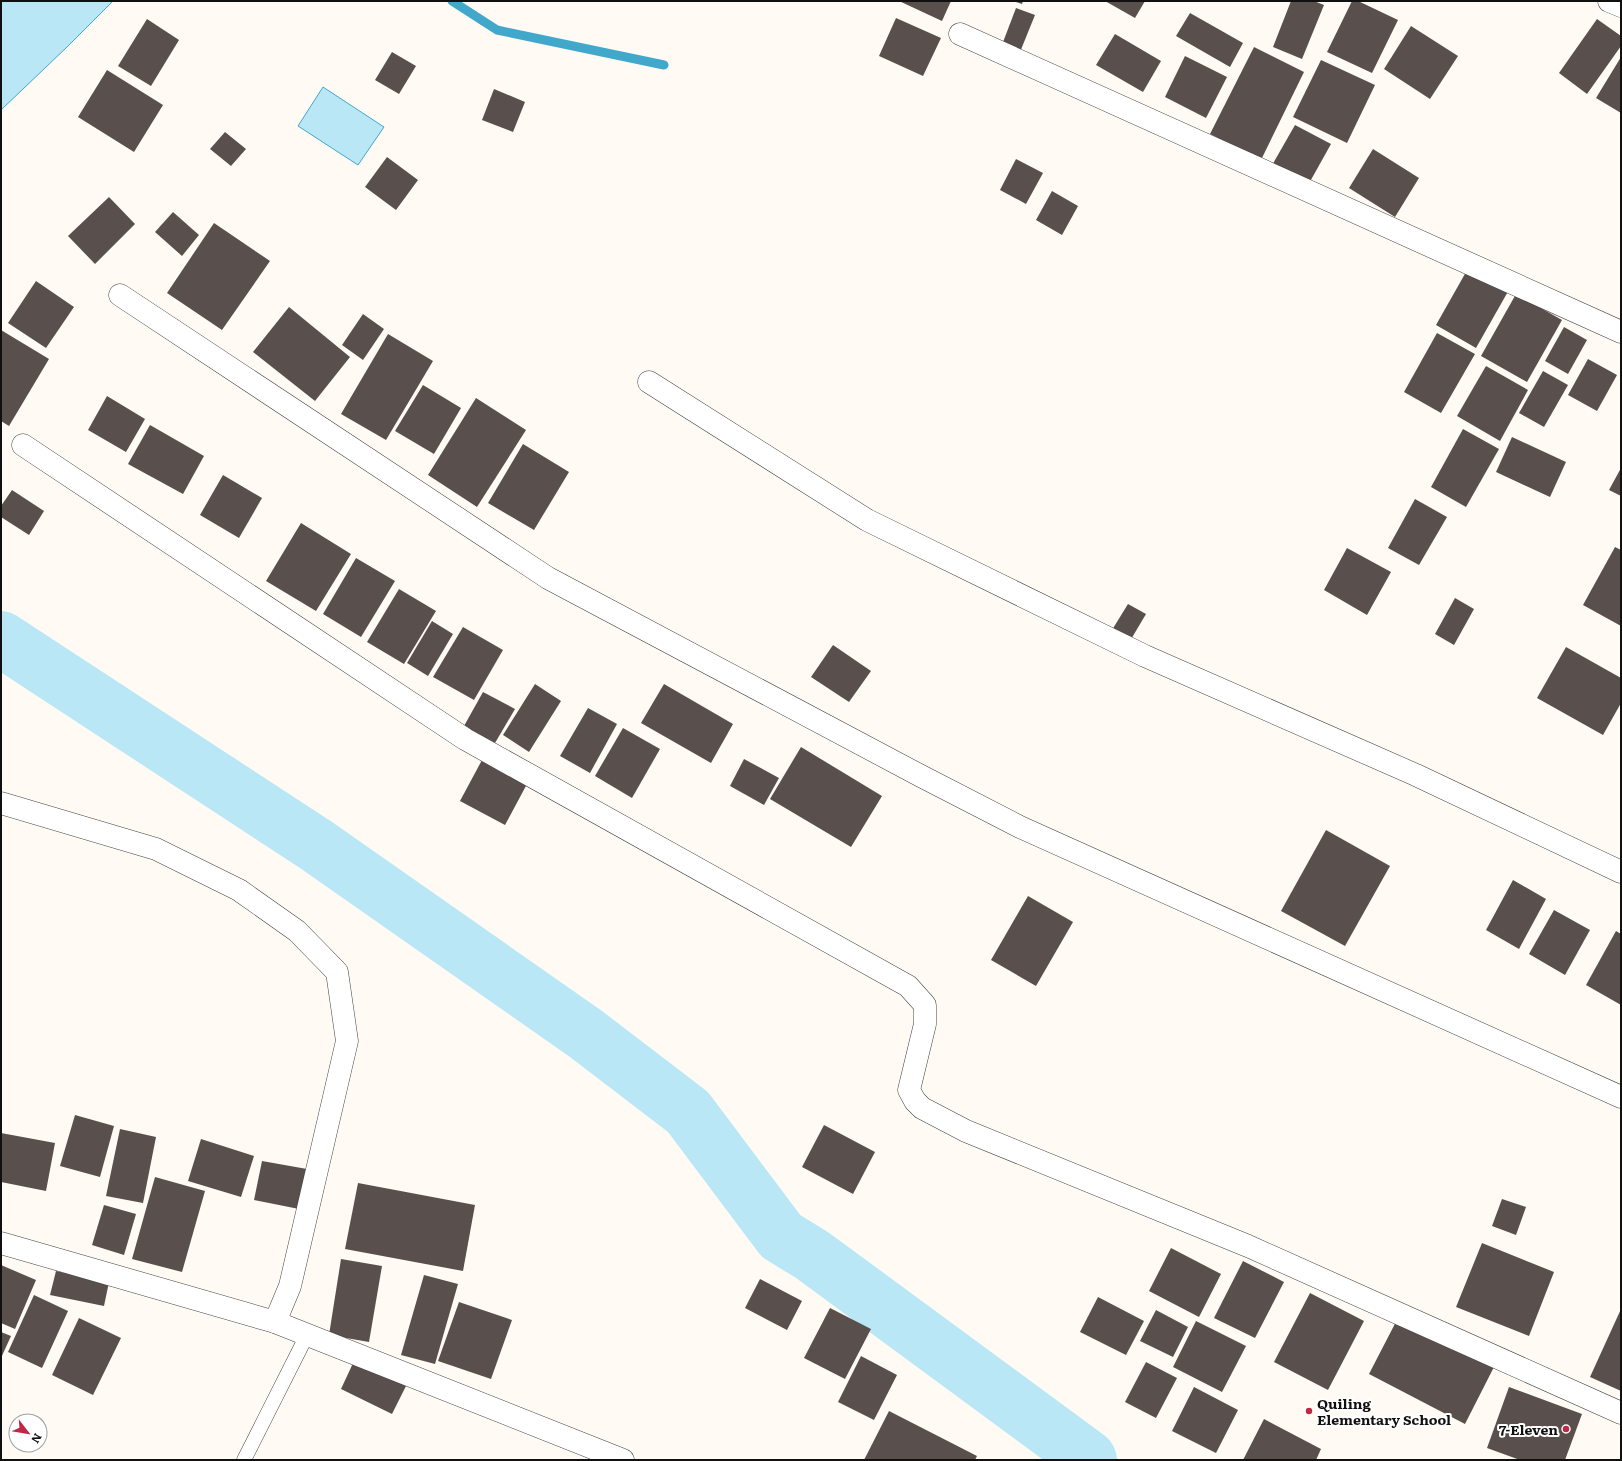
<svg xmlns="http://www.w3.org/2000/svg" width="1622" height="1461" font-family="Literata,serif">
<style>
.water{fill:#b9e7f6;stroke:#41a8cc}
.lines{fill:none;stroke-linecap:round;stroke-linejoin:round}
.stream{stroke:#41a8cc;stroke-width:9}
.river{stroke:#b9e7f6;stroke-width:56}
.building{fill:#59504d}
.lane-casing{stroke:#434343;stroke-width:15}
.street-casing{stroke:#434343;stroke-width:23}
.lane{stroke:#fff;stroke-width:14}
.street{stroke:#fff;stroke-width:22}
.poi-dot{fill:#c02945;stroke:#fff;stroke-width:1.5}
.labels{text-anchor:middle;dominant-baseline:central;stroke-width:4;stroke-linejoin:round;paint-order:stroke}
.poi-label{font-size:14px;font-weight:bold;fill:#101010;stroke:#fff;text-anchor:start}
</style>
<rect width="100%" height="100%" fill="#fffbf4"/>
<!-- water -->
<g class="water">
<path d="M1 1H113L67 47 1 110Z"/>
<path d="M323 87 384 127 358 165 298 126Z"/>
</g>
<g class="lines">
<!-- stream -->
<path class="stream" d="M452 1 497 30 664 65"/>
<!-- river -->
<path class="river" d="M1 639 316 845 586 1034 688 1112 781 1236 812 1255 1088 1458 1089 1460"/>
</g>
<!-- building -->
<g class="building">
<path d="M899 1H951L942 21Z"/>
<path d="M1013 1H1023L1022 4Z"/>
<path d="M1105 1H1145L1135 18Z"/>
<path d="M1291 1H1314L1324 5 1302 59 1273 47Z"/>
<path d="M1352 1H1358L1398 20 1372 73 1327 52Z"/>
<path d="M1016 8 1035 15 1018 57 1000 50Z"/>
<path d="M1190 13 1243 43 1230 67 1176 36Z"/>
<path d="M896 18 941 38 923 76 879 56Z"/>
<path d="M147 19 179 40 151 86 118 66Z"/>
<path d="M1597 19 1621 36V46L1587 94 1559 73Z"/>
<path d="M1411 26 1458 56 1430 99 1384 69Z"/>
<path d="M1115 34 1161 61 1143 92 1096 65Z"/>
<path d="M1254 47 1304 72 1261 160 1210 134Z"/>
<path d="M392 52 416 66 399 94 375 80Z"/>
<path d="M1185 56 1227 77 1206 118 1165 97Z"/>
<path d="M1621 57V113L1596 98Z"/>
<path d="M1321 60 1375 85 1347 143 1293 117Z"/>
<path d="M107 70 163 105 134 152 78 117Z"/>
<path d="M494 89 525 102 513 132 482 120Z"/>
<path d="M1295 125 1331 144 1307 187 1271 167Z"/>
<path d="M225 132 246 149 231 166 210 149Z"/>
<path d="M1373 149 1419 178 1395 217 1349 188Z"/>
<path d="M387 157 418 180 396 210 365 187Z"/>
<path d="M1016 159 1043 173 1026 204 1000 190Z"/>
<path d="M1052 191 1078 206 1062 235 1036 220Z"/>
<path d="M109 197 135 224 95 264 68 236Z"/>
<path d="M173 212 199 235 182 256 155 232Z"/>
<path d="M214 223 270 261 222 330 167 293Z"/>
<path d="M1470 265 1510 288 1476 348 1436 325Z"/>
<path d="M36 281 74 307 46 348 8 323Z"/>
<path d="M1516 294 1562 320 1527 382 1481 356Z"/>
<path d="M289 307 350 357 315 401 253 352Z"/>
<path d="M363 314 384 329 363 360 342 345Z"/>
<path d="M1564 327 1587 340 1568 374 1545 361Z"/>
<path d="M1 330 49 359 9 426 1 421Z"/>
<path d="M1437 333 1475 354 1441 413 1404 392Z"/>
<path d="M388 334 433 361 386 440 341 414Z"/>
<path d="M1588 359 1617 375 1597 411 1568 395Z"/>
<path d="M1486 366 1528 390 1500 441 1457 416Z"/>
<path d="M1543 371 1568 385 1544 427 1519 413Z"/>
<path d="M423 385 461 408 434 454 395 431Z"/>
<path d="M107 396 145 419 126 452 88 430Z"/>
<path d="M476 398 526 430 477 507 428 475Z"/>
<path d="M150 425 204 456 183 494 128 464Z"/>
<path d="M1463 429 1499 449 1466 507 1431 487Z"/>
<path d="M1512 437 1566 462 1550 497 1496 472Z"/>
<path d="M523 444 569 472 534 530 488 503Z"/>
<path d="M1621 468V496L1609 490Z"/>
<path d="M223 475 262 498 239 538 200 515Z"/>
<path d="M12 490 44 511 29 535 1 517V506Z"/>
<path d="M1415 499 1447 517 1419 565 1388 548Z"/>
<path d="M301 523 351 554 316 611 266 581Z"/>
<path d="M1615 547 1621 550V626L1583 605Z"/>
<path d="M1347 548 1391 572 1367 615 1324 590Z"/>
<path d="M356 558 395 581 361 637 323 614Z"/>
<path d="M399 589 436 611 404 664 367 642Z"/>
<path d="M1455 598 1474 609 1454 645 1435 634Z"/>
<path d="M1128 604 1146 614 1130 641 1112 630Z"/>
<path d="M432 621 453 634 428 676 407 663Z"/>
<path d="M463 627 503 650 474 700 433 677Z"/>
<path d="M833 645 871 671 849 702 811 677Z"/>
<path d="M1566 647 1621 678V703L1603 735 1537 698Z"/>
<path d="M535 684 561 701 529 752 503 735Z"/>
<path d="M664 684 733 724 711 763 641 723Z"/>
<path d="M483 692 515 709 495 743 464 726Z"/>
<path d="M588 708 617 724 590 773 560 756Z"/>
<path d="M623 728 660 749 632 798 595 776Z"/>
<path d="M801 747 882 796 851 847 770 799Z"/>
<path d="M744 759 779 778 764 805 730 786Z"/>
<path d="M482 760 527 784 505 825 460 801Z"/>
<path d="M1326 830 1390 866 1345 946 1281 911Z"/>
<path d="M1513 880 1546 899 1519 949 1486 930Z"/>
<path d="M1028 896 1073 922 1036 986 991 960Z"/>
<path d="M1554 910 1590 930 1565 975 1529 954Z"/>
<path d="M1616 931 1621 934V1005L1586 985Z"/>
<path d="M75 1115 114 1126 100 1177 60 1166Z"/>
<path d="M824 1125 875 1152 853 1194 802 1167Z"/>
<path d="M120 1129 156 1137 143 1203 106 1196Z"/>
<path d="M1 1133 55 1143 46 1191 1 1182Z"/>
<path d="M201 1139 254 1156 241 1197 188 1181Z"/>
<path d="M262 1161 307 1169 299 1209 254 1200Z"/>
<path d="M155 1177 205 1191 182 1272 132 1259Z"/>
<path d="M358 1183 475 1205 463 1271 345 1249Z"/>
<path d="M1502 1199 1526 1207 1516 1235 1492 1226Z"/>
<path d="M104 1205 136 1214 124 1255 92 1245Z"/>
<path d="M1482 1243 1554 1272 1529 1336 1456 1307Z"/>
<path d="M1171 1248 1221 1274 1199 1317 1149 1291Z"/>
<path d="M341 1259 382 1266 369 1342 329 1335Z"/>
<path d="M1243 1261 1284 1282 1255 1338 1214 1318Z"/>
<path d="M1 1265 36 1280 15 1329 1 1323Z"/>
<path d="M56 1271 109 1282 104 1306 50 1295Z"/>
<path d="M424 1275 458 1284 435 1364 401 1355Z"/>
<path d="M760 1279 802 1301 787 1330 745 1308Z"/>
<path d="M1310 1293 1364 1321 1328 1390 1274 1362Z"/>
<path d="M34 1295 68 1311 42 1368 8 1352Z"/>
<path d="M1098 1297 1144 1321 1126 1355 1080 1332Z"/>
<path d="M459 1302 512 1320 491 1379 438 1361Z"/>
<path d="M830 1308 871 1329 845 1379 804 1358Z"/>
<path d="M1621 1309V1391L1590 1377Z"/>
<path d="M1156 1310 1188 1327 1173 1357 1140 1341Z"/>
<path d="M1400 1314 1496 1363 1465 1424 1369 1374Z"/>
<path d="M79 1318 121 1338 93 1395 52 1375Z"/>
<path d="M1196 1321 1246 1346 1222 1392 1173 1367Z"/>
<path d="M1 1332 11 1336 1 1358Z"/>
<path d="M861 1356 897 1375 874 1420 838 1402Z"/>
<path d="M354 1361 406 1386 392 1414 341 1389Z"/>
<path d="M1146 1362 1177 1378 1156 1418 1125 1402Z"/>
<path d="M1194 1387 1238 1410 1216 1453 1172 1431Z"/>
<path d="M1509 1387 1582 1414 1565 1460H1520L1487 1448Z"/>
<path d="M889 1411 977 1456 975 1460H864Z"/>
<path d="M1264 1419 1321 1449 1316 1460H1243Z"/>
</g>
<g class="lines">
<defs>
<path id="lane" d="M244 1460 307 1335"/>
<g id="street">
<path d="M1609 1 1621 6"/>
<path d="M960 34 1621 332"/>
<path d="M120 295 548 578 921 776 1020 827 1621 1097"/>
<path d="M649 382 867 520 1145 656 1416 775 1621 872"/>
<path d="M23 445 465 739 908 986 925 1005V1024L909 1090 915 1101 922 1108 966 1131 1248 1246 1621 1413"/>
<path d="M1 803 156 849 239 890 297 931 337 972 347 1041 290 1286 275 1322"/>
<path d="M1 1243 275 1322 623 1460"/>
</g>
</defs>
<!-- lane casing -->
<use href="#lane" class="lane-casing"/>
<!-- street casing -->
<use href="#street" class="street-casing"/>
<!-- lane -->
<use href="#lane" class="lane"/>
<!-- street -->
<use href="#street" class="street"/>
</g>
<!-- markers -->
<g class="poi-dot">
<circle cx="1309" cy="1411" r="4"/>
<circle cx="1566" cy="1429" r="4"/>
</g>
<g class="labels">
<!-- poi labels -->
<g class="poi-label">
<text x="1317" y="1403">Quiling<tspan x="1317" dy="16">Elementary School</tspan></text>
<text x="1558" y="1429" text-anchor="end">7-Eleven</text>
</g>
</g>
<!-- border -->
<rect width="1622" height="1461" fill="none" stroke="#101010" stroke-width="4"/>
<!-- north arrow -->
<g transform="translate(28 1433) rotate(121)"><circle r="19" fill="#ffffff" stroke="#9f9f9f"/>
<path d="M0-3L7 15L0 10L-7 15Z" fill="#c02945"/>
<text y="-6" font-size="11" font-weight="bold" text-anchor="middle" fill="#101010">N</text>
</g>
</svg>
